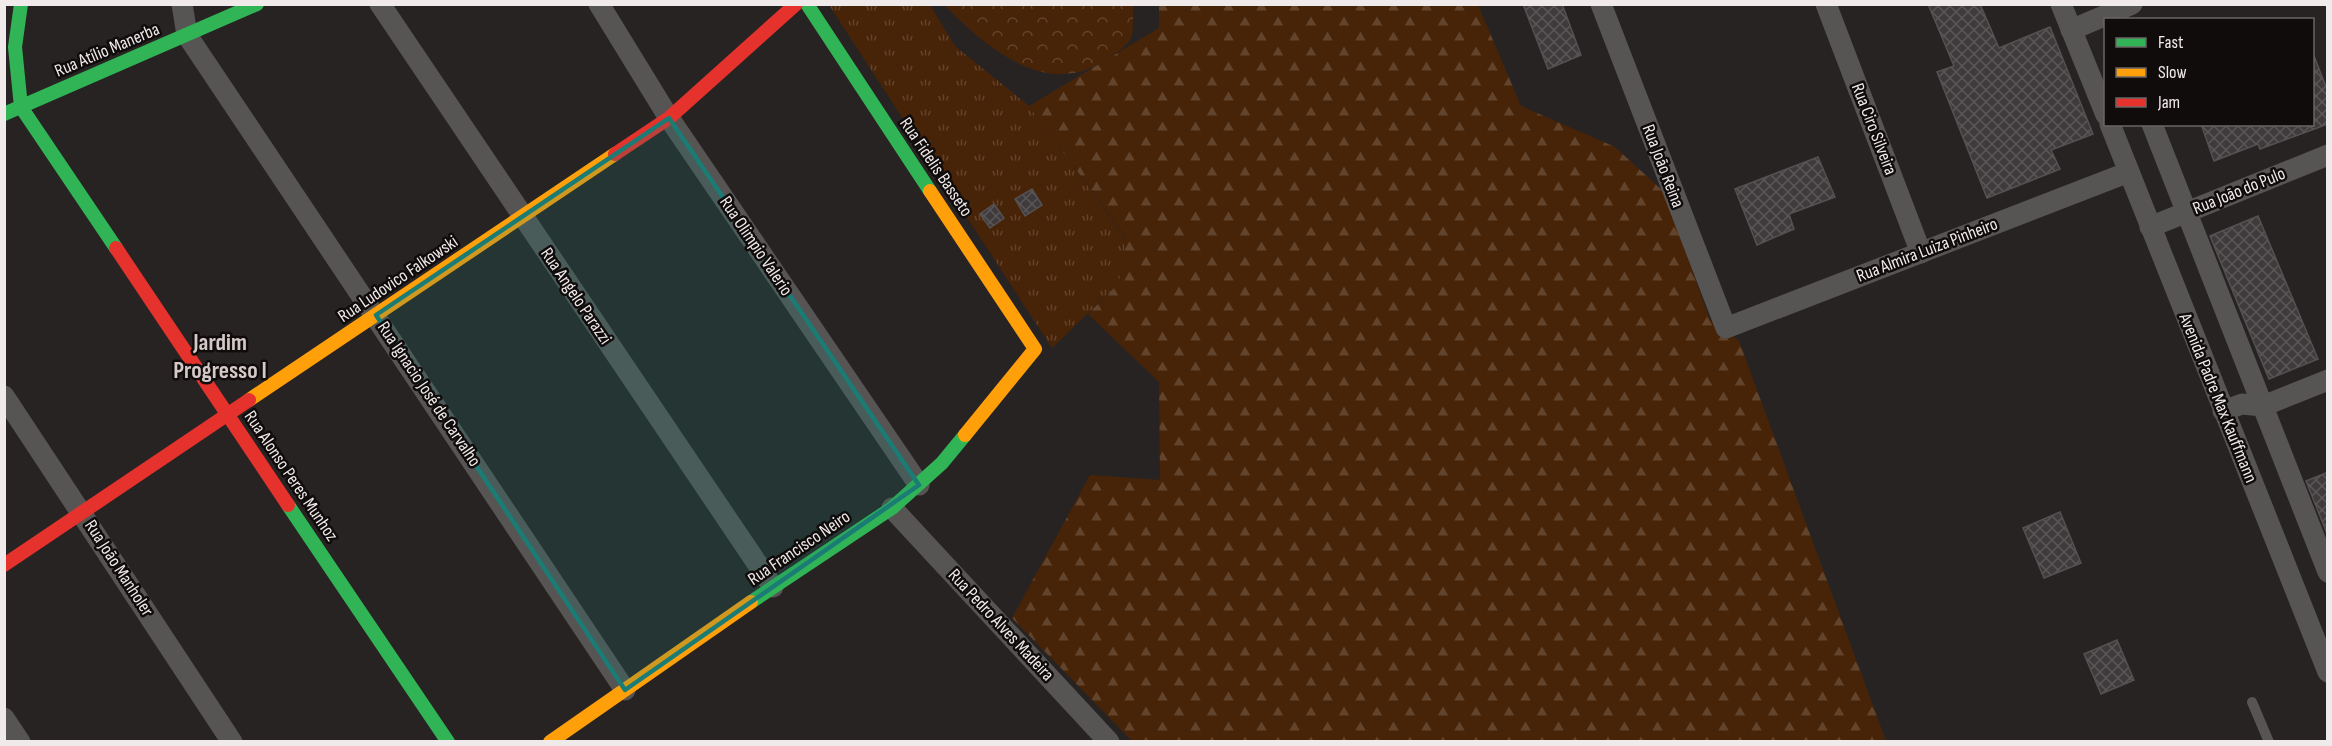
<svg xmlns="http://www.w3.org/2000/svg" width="2332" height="746" font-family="'Sofia Sans Condensed',sans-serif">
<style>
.grass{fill:url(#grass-tufts)}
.forest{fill:url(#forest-firs)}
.park{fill:url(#park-crowns)}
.building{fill:url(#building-cross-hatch);stroke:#555152;stroke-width:1.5}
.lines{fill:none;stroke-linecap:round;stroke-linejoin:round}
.lane{stroke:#575454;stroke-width:10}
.street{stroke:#575454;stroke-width:21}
.fast{stroke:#30b455;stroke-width:14}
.slow{stroke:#ff9f0a;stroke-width:14}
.jam{stroke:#e5322d;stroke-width:14}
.marked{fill:#1a7c74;fill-opacity:0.2;stroke:#1a7c74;stroke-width:4.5;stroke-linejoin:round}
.labels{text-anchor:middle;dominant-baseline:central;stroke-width:5;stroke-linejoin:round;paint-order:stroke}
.street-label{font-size:18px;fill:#f0eaea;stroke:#100c0c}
.district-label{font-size:24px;font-weight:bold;fill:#d5c8c9;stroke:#100c0c}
</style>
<defs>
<pattern id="grass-tufts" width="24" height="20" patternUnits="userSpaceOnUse" patternTransform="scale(1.5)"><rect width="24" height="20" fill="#472307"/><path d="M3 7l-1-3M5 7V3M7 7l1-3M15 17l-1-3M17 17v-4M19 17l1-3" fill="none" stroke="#62432b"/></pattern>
<pattern id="forest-firs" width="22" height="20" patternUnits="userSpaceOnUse" patternTransform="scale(1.5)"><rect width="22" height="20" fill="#472307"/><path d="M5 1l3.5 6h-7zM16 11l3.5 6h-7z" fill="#62432b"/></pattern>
<pattern id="park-crowns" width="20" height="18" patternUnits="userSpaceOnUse" patternTransform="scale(1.5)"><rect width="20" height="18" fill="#472307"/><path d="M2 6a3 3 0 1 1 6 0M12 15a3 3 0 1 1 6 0" fill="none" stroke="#62432b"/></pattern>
<pattern id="building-cross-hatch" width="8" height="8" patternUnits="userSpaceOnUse" patternTransform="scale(1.5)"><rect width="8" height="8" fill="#3f3a3b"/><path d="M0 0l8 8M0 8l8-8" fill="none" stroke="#5b5758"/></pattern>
</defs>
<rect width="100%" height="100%" fill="#282323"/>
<!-- grass -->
<path class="grass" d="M829 5H930L955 46 1029 106 1126 238 1119 283 1052 348Z"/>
<!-- forest -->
<path class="forest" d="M1159 5H1478L1521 106 1615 147 1664 192 1710 320 1739 341 1886 741H1132L1012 618 1090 475 1160 480 1159 382 1088 314 1119 283 1126 237 1029 106 1159 28Z"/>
<!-- park -->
<path class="park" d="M944 5H1133C1133 40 1136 40 1106 60 1045 100 985 46 944 5Z"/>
<!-- building -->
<g class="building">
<path d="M1523 4H1562L1581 55 1548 69Z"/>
<path d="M1928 4H1980L1999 48 2050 27 2093 134 2051 150 2060 169 1987 198 1937 72 1954 66Z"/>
<path d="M2313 56H2314L2328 92V124L2260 149 2258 144 2214 161 2201 124H2313Z"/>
<path d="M1818 157 1835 197 1789 214 1794 229 1757 245 1735 189Z"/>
<path d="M1032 189 1042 205 1025 216 1015 199Z"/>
<path d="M994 204 1004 218 990 228 980 214Z"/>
<path d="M2258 216 2318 359 2269 379 2210 236Z"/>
<path d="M2328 472V536L2306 481Z"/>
<path d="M2060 512 2081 563 2044 578 2023 528Z"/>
<path d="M2117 640 2134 680 2101 694 2084 654Z"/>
</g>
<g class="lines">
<!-- lane -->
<path class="lane" d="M2252 702 2269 742"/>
<!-- street -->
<g class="street">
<path d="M182 4 187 35 625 690"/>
<path d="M380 4 773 587"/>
<path d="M599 4 669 118 919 485"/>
<path d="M1601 4 1726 328 2129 172"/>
<path d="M1826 4 1921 253"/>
<path d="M2061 4 2106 115"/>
<path d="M2071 30 2132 4"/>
<path d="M2110 124 2328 672"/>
<path d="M2152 124 2328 572"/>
<path d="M2150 227 2328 155"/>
<path d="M4 396 232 742"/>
<path d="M2223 411 2242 404 2263 406 2328 380"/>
<path d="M892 508 1109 742"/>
<path d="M4 718 20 742"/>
</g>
<!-- fast -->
<g class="fast">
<path d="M21 4 15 47 21 107 116 248"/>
<path d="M807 4 930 191"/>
<path d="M4 114 257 4"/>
<path d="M288 505 448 742"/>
<path d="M751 602 892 508 942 463 965 435"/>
</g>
<!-- slow -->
<g class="slow">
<path d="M930 191 1035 349 965 435"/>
<path d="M249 400 615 154"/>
<path d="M550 742 751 602"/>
</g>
<!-- jam -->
<g class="jam">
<path d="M615 154 669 118 796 4"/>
<path d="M116 248 288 505"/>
<path d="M4 565 249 400"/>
</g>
</g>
<!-- marked area -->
<path class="marked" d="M669 118 919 485 625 690 376 315Z"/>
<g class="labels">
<!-- street labels -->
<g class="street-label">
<text transform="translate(107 50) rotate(-23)">Rua Atílio Manerba</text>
<text transform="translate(1874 129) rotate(69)">Rua Ciro Silveira</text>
<text transform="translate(1663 166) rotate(69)">Rua João Reina</text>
<text transform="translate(936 167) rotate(56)">Rua Fidelis Basseto</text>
<text transform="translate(2239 191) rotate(-22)">Rua João do Pulo</text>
<text transform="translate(756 246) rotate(56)">Rua Olimpio Valerio</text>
<text transform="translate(1927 250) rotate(-21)">Rua Almira Luiza Pinheiro</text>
<text transform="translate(398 279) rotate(-34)">Rua Ludovico Falkowski</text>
<text transform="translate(576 296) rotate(56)">Rua Angelo Parazzi</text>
<text transform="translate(429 394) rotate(56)">Rua Ignacio José de Carvalho</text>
<text transform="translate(2218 398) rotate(68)">Avenida Padre Max Kauffmann</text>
<text transform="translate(291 476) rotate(56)">Rua Alonso Peres Munhoz</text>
<text transform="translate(799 548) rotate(-34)">Rua Francisco Neiro</text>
<text transform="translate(119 568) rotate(57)">Rua João Manholer</text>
<text transform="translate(1001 625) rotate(47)">Rua Pedro Alves Madeira</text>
</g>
<!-- district labels -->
<g class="district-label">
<text x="220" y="342">Jardim<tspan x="220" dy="28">Progresso I</tspan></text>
</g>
</g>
<!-- border -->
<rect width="2332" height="746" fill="none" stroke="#f0eaea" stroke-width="12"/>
<!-- legend -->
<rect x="2104" y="18" width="210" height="108" fill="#100c0c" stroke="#6a6565" stroke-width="1.5"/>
<rect x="2116" y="38" width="30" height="9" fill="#30b455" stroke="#6a6565" stroke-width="1.5"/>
<text x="2158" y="48" font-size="18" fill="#f0eaea">Fast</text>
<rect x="2116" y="68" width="30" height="9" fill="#ff9f0a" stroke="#6a6565" stroke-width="1.5"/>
<text x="2158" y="78" font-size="18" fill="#f0eaea">Slow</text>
<rect x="2116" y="98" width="30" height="9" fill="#e5322d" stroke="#6a6565" stroke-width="1.5"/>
<text x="2158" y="108" font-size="18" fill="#f0eaea">Jam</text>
</svg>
